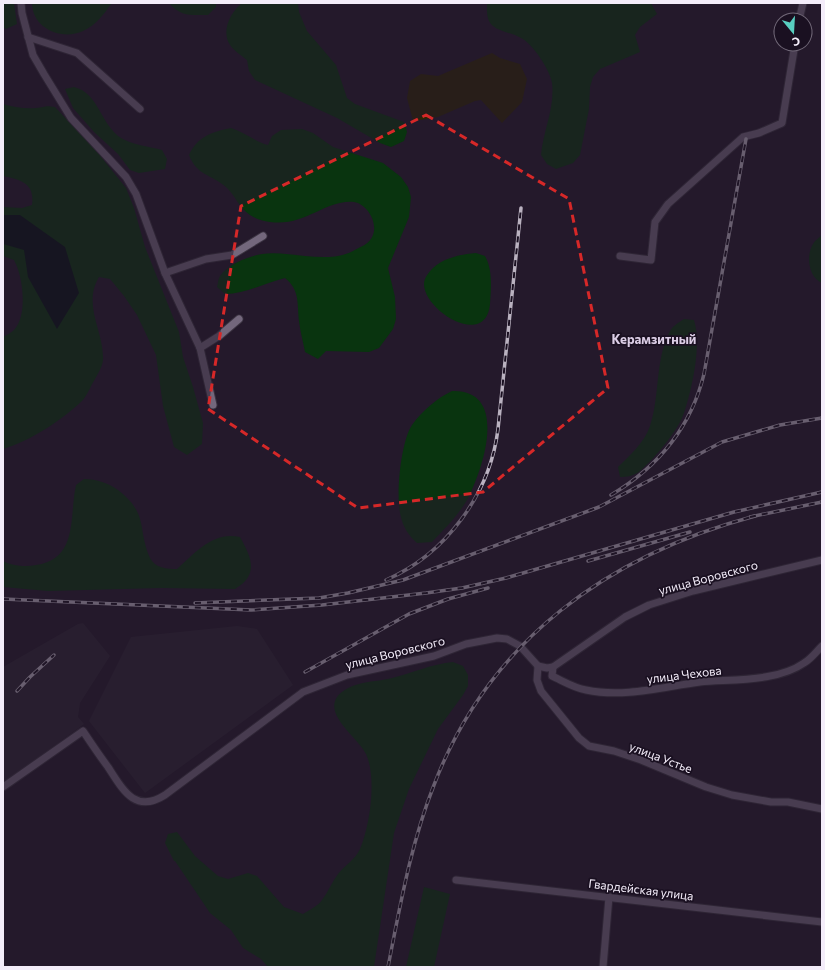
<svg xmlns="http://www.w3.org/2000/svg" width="825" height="970" font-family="Commissioner,sans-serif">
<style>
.industrial{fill:#2e2534}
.green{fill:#09340f}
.sand{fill:#2d2504}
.water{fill:#051114}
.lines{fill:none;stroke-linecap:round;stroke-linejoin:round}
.street-casing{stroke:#3b3341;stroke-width:9}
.street{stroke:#73677c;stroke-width:7}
.rail-casing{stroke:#bab2c0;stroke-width:3.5}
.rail{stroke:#1a1021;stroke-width:2;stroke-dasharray:6;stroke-linecap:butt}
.marked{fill:none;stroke:#d62828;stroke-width:3;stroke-dasharray:8 5;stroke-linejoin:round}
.labels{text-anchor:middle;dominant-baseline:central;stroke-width:3.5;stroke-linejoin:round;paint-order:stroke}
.street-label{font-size:12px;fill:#f4edfa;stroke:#1a1021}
.neighbourhood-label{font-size:13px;font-weight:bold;fill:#dbcde5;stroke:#1a1021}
</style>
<rect width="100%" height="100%" fill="#24192b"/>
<!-- industrial -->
<g class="industrial">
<path d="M83 623 110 656 80 703 78 717 84 724 3 783V667L78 624Z"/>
<path d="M237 626 257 629 293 685 145 793 89 721 131 637Z"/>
</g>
<!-- green -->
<g class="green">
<path d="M3 3H14L17 24 6 29 3 27Z"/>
<path d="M32 3H112C104 14 96 25 83 31 61 41 32 28 32 3Z"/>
<path d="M169 3H216V7L208 15C191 15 181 17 169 3Z"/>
<path d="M242 3H298L299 12 307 31 336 65 347 98 355 104 404 122 407 132 404 141 391 147 380 143 337 118 255 80 249 71 247 60C242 56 234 51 230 45 221 31 230 13 242 3Z"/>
<path d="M487 3H651L657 14 640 27 635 35 640 52 600 69 593 77 590 87 589 109 580 155 573 163 556 169 547 164 541 155C543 131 555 108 552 83 550 70 533 44 521 38 513 33 500 32 493 26 486 20 487 11 487 3Z"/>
<path d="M74 87C99 93 100 124 121 138 130 144 151 147 162 150L167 159 165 169 139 173 130 170 118 154 94 132 73 108 65 89Z"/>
<path d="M3 104C13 107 25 109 36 108 45 107 45 105 55 107L98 153 126 188 134 208 145 247 179 332 183 357 193 387 203 423 202 444 187 455 174 447 163 406 156 355 137 315 124 296 110 279 99 277C83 304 102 328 103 356 104 364 99 372 95 379 91 385 88 394 83 400 61 421 32 440 3 449V337C6 335 11 333 14 330 28 315 23 276 14 260L3 256V207L22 208 32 205C35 183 21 180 3 176Z"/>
<path d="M231 128C244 132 254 141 268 145L272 136 281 130 302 129 313 133 333 147 383 163 401 177 408 187 411 197 409 217 388 268 395 297 396 319 393 329 379 348 369 352 326 351 318 359 305 352C303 341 300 331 299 321 297 303 300 290 285 278 265 283 245 294 225 294L217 287C218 284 218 279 220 276 228 264 249 256 262 254 290 250 326 265 353 251 360 247 370 244 373 235 378 222 367 204 354 202 326 199 305 227 270 222 262 221 256 219 250 215 239 208 235 195 226 187 211 174 197 176 189 155 198 136 212 132 231 128Z"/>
<path d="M822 235V283C808 277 806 255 813 244 815 240 819 238 822 235Z"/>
<path d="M476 253 485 256C493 270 491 289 490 304 486 349 424 311 424 284 424 278 429 272 433 268 443 258 462 254 476 253Z"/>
<path d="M684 319 694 320C702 345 692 389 684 413 678 431 654 459 640 471 634 476 627 477 620 477L618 467C630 455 644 443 650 426 660 396 655 361 669 333 672 326 678 323 684 319Z"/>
<path d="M452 391C510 389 483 470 467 500 458 516 444 529 432 542L417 543C409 536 403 527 401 517 395 497 401 441 412 425 422 411 437 398 452 391Z"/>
<path d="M84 479C97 479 108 483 118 490 149 514 137 528 150 558 155 568 167 569 177 569 195 553 213 531 240 537 252 558 259 575 235 589L161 588 48 591 3 587V561C12 566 26 567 36 565 79 559 69 515 76 485Z"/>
<path d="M453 662 463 666 468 675V686L463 695 438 729 409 789 394 833 374 967H268L261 959 243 948 231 930 210 913 175 861H174L165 843 168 834 177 832 195 856 218 876 228 879 248 873 257 876 284 907 303 914C309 910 318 906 322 900 328 892 332 882 338 874 345 865 355 860 360 849 370 825 377 778 366 754 359 739 329 719 335 701 338 692 350 686 359 684 369 681 381 681 392 678 412 673 432 664 453 662Z"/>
<path d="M424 887 450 894 434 967H406Z"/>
</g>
<!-- sand -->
<path class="sand" d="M492 53 500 58 520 64 527 79 522 102 502 123 481 100 475 101 438 117 413 121 407 98 410 81 421 74 438 76Z"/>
<!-- water -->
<path class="water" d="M3 215H20L65 247 79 293 57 329 28 277 24 250 3 244Z"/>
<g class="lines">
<defs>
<g id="street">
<path d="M21 3 22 13 33 55 44 74 71 118 126 177 136 194 165 273 200 348 213 405"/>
<path d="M799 20 803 3"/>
<path d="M28 37 77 53 140 109"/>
<path d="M620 256 651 260 655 222 668 204 743 137 759 133 782 123 795 44"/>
<path d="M165 273 206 259 232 255 263 236"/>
<path d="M200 348 219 336 239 319"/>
<path d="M538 666 537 680 541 691 579 738 589 746 614 751 641 760 706 787 732 795 771 802H788L822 809"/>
<path d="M553 667 552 676C563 681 574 688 586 690 624 698 662 687 700 682 732 679 777 682 804 663 811 659 816 652 822 646"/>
<path d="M3 787 83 731C91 743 99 755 108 767 123 790 135 814 165 795L303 692 347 675 434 656 466 644 497 638 507 639 520 646 538 666 547 668 553 667 625 617 649 605 693 591 822 560"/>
<path d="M456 880 822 922"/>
<path d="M603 967 609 897"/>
</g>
</defs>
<!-- street casing -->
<use href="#street" class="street-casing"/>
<!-- street -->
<use href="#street" class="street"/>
<defs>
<g id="rail">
<path d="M611 495C658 467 691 427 704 374L746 139"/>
<path d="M750 517 822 502"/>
<path d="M588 561 690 532"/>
<path d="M386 580C446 554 490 494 498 429L521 208"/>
<path d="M3 599 251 610 322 605 426 593 462 588 506 578 734 512 822 492"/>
<path d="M195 603 319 598 348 593 403 580 599 507 722 442 780 425 822 418"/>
<path d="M305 672 409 614 448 599 488 588"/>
<path d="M17 691 30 677 54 655"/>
<path d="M388 967C400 906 411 843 434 785 489 640 609 555 755 516"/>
</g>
</defs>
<!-- rail casing -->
<use href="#rail" class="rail-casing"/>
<!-- rail -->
<use href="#rail" class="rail"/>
</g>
<!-- marked area -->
<path d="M0 0H825V970H0ZM426 115 569 199 608 388 483 492 358 508 208 409 241 206Z" fill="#24192b" fill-opacity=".55" fill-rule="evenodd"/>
<path class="marked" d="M426 115 569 199 608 388 483 492 358 508 208 409 241 206Z"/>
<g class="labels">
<!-- street labels -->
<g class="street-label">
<text transform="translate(708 577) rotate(-15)">улица Воровского</text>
<text transform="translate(395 652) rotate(-14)">улица Воровского</text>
<text transform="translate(684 674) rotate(-7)">улица Чехова</text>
<text transform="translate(661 757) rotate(21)">улица Устье</text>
<text transform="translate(641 889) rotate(7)">Гвардейская улица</text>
</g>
<!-- neighbourhood labels -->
<g class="neighbourhood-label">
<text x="654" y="339">Керамзитный</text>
</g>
</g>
<!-- border -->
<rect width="825" height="970" fill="none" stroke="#f4edfa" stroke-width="8"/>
<!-- north arrow -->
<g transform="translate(793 32) rotate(162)"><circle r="19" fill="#1a1021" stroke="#716878"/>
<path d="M0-3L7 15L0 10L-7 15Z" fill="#58cec0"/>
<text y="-6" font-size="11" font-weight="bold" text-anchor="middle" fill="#f4edfa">С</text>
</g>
</svg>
